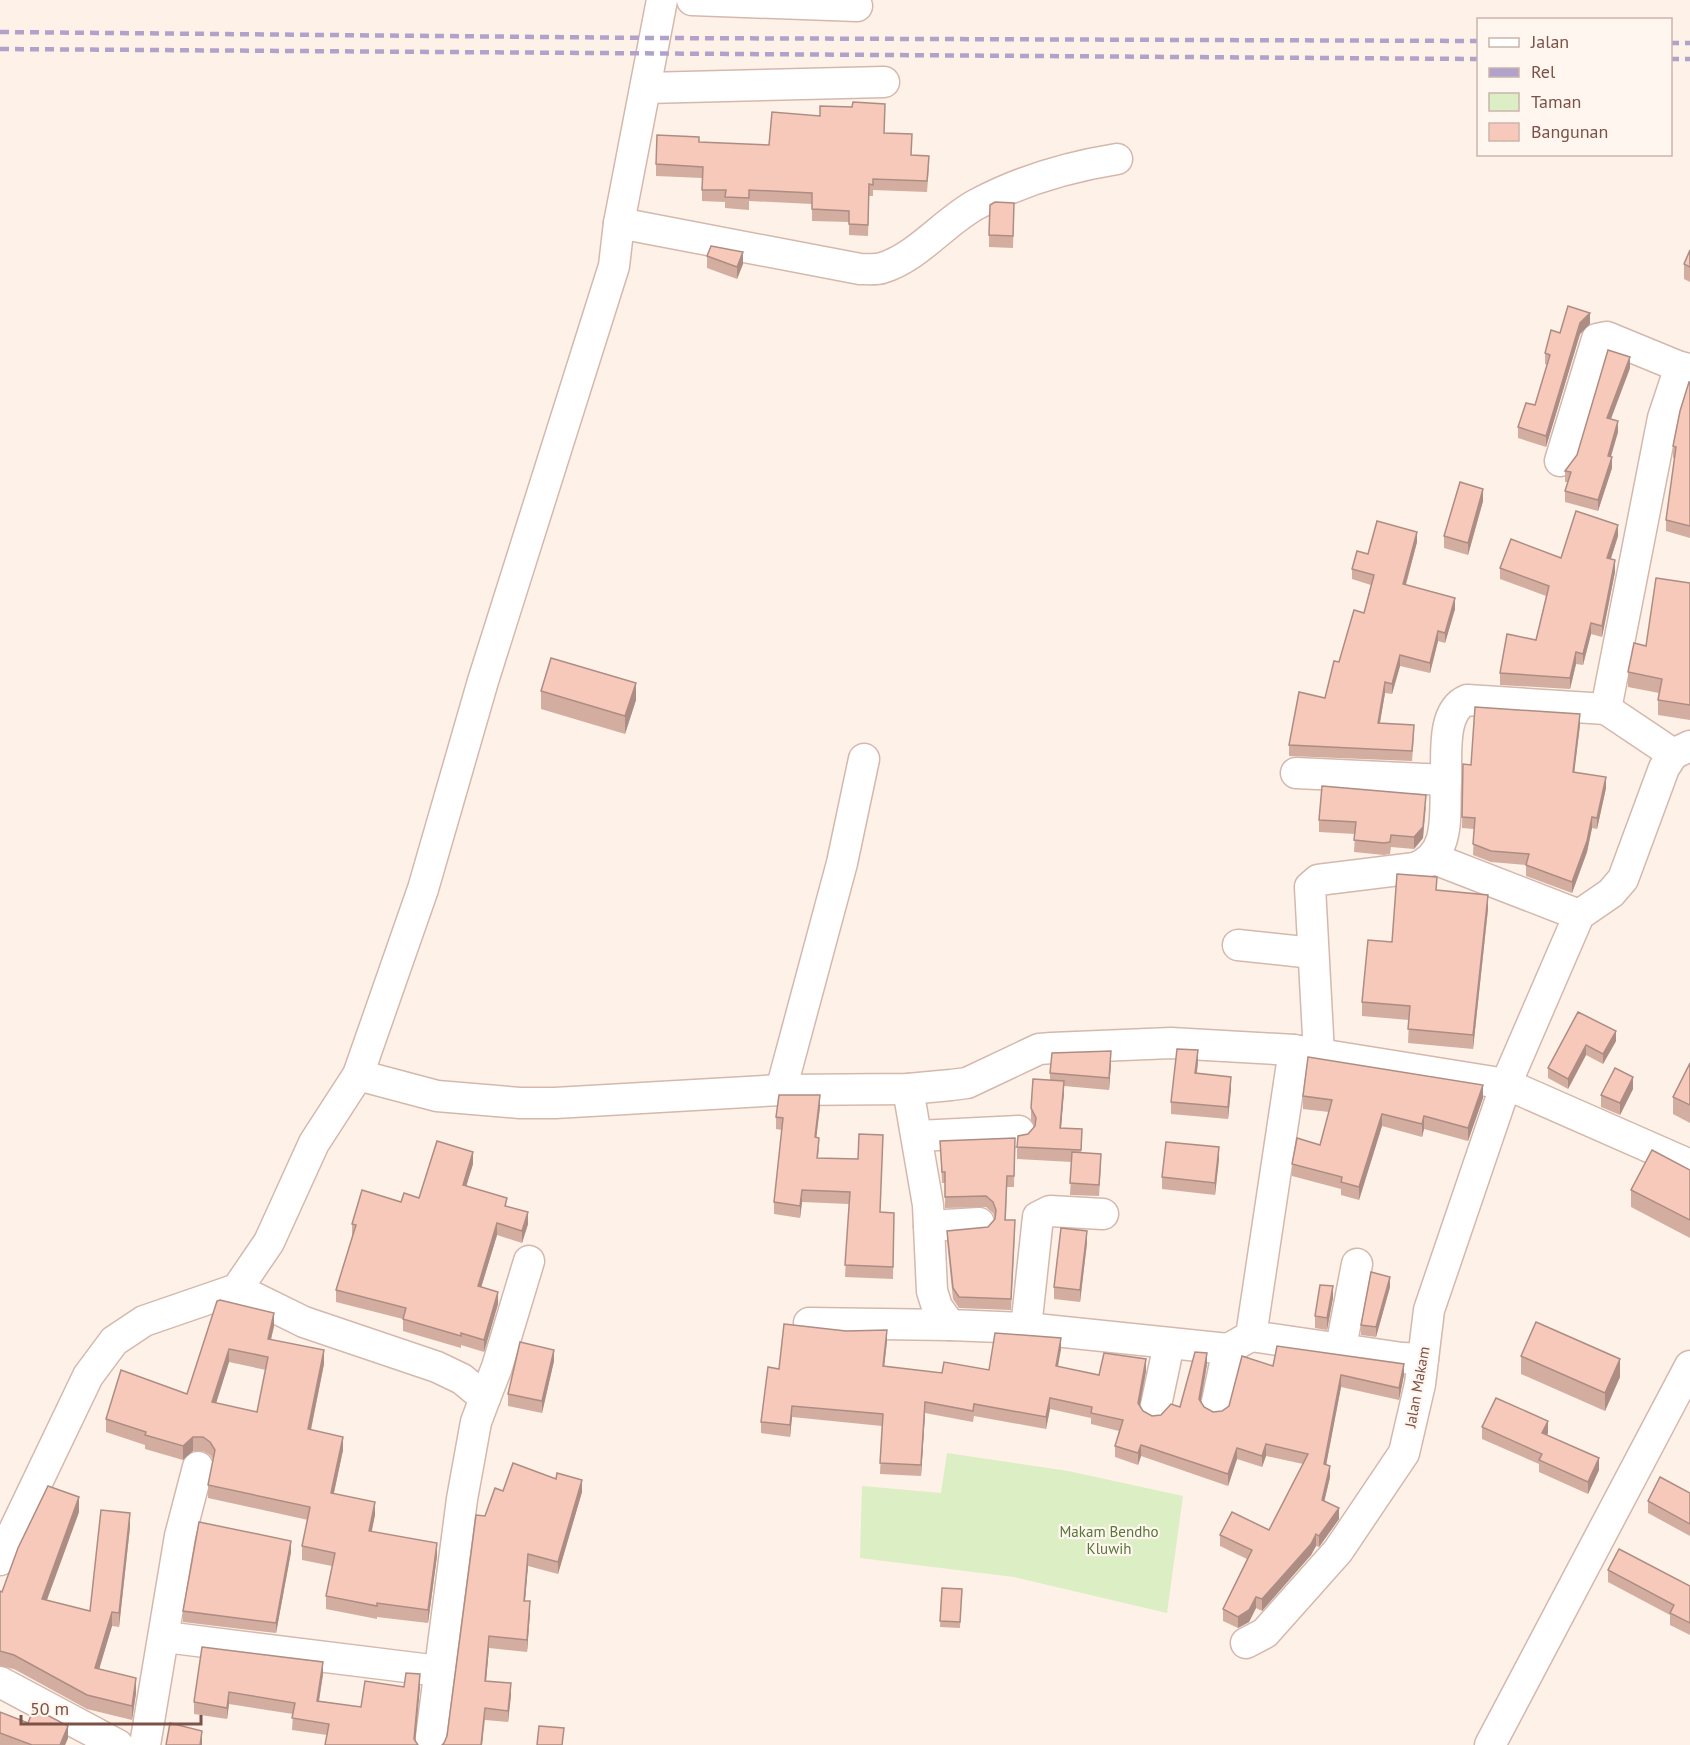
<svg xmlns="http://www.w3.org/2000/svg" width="1690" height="1745" font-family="'PT Sans',sans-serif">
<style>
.green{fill:#dceec3}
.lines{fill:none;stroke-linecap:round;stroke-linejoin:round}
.minor-casing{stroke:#d5b8ad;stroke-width:33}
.minor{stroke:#fff;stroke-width:30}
.rail{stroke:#b1a2cb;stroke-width:4.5;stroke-dasharray:9 6;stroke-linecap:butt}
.wall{fill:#d4ada1;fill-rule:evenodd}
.shaded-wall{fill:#ad8d83}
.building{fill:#f7c9bb;stroke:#ad8d83;stroke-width:1.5;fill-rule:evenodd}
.labels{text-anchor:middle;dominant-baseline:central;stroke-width:4.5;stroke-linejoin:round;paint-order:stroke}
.street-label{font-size:15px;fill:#7c5147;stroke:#fff6ef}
.park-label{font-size:15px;fill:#567739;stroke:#fff6ef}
</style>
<rect width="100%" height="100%" fill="#fef1e7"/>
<!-- green -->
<path class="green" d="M947 1453 1068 1471 1183 1496 1167 1613 1014 1577 860 1558 862 1486 941 1493Z"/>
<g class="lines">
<defs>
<g id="minor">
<path d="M692 0 857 6"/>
<path d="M646 88 884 82"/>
<path d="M619 223 860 269C867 269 876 270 882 268 918 257 945 221 977 204 1022 180 1067 167 1117 159"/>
<path d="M1560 461 1597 339 1607 337 1680 367"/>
<path d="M1606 709 1673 754 1690 746"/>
<path d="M1296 773 1446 780C1447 756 1441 711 1467 700L1606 709 1663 418 1680 367 1690 369"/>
<path d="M1432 858 1579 915"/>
<path d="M1238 945 1313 953"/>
<path d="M1319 1054 1310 887 1318 880 1415 868C1452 854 1444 814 1446 780"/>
<path d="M358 1075 437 1096 520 1103H555L781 1090 908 1089 951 1085 967 1083 1039 1049 1052 1048 1171 1043 1294 1050 1506 1084 1690 1165"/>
<path d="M908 1089 928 1205 932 1291 937 1307 950 1325 1026 1328 1228 1349 1251 1336 1294 1050"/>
<path d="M781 1090 842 863 864 759"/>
<path d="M918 1136 1019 1131"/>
<path d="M929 1226 979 1223"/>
<path d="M237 1289 304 1322 437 1367 462 1379 485 1398 476 1422 462 1499 430 1745"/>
<path d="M809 1323 950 1325"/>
<path d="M1026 1328 1038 1217 1050 1211 1103 1214"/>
<path d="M1251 1336 1402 1358 1423 1359"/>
<path d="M1341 1347 1357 1264"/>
<path d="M485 1398 497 1367 529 1261"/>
<path d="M1216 1406 1228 1349"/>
<path d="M1155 1410 1169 1344"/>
<path d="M0 1560 88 1376 114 1341 144 1321 237 1289 269 1242 314 1143 358 1075 423 889 483 681 614 266 619 223 662 0"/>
<path d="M165 1637 439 1671"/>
<path d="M1246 1643 1265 1633 1338 1551 1404 1453 1420 1384 1429 1310 1506 1084 1579 915 1611 893 1623 879 1664 768 1673 754"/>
<path d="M0 1682 118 1745"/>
<path d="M145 1745 180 1536 198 1467"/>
<path d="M1490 1745 1690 1366"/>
</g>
</defs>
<!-- minor casing -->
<use href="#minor" class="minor-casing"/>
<!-- minor -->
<use href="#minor" class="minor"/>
<!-- rail -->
<g class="rail">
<path d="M0 32 655 38 1478 41"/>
<path d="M1670 43H1690"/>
<path d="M0 49 1478 59"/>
<path d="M1670 59H1690"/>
</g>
</g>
<!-- wall -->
<g class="wall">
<path d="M884 133 912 155 929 167 927 192 873 190V196H869L868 236 849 235V222L812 221V204L749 201V210L725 208V202L702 201V178L656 176V164L699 142 769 145Z"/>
<path d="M1014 215 1013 248 989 247V235Z"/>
<path d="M1690 250V282L1684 279V264Z"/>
<path d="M707 256 743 264 737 279 707 268Z"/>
<path d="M1590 324 1580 334 1546 447 1518 438V427L1535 405 1547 365 1545 364V353L1560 333Z"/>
<path d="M1630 368 1611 419 1618 432 1610 457 1612 468 1598 511 1565 502V491L1568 482H1565V471L1577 455Z"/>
<path d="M1690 382V538L1666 531V520L1675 458H1673V446Z"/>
<path d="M1483 501 1468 555 1444 548V536Z"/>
<path d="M1618 536 1611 559 1615 572 1602 637 1591 634 1583 665 1576 664 1570 689 1500 685V673L1536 640 1546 596 1500 579V568L1561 558Z"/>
<path d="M1417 542 1406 585 1455 609 1445 643 1438 641 1430 673 1400 666 1392 694 1385 693 1380 723 1414 736 1412 761 1289 756V745L1325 698 1339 662 1364 613 1371 585 1352 579V569L1368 554Z"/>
<path d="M1690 583V720L1658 715V700L1659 693 1628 687V672Z"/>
<path d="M541 691 636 700 625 734 541 709Z"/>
<path d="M1580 725 1574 772 1606 788 1597 829 1592 828 1587 852 1572 893 1526 876V865L1491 862 1473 855 1474 829 1462 828 1463 764 1471 765Z"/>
<path d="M1426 807 1423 838 1414 849 1391 847 1390 854 1384 855 1354 852 1355 834 1319 832V820Z"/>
<path d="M1437 890 1488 909 1473 1049 1408 1043 1409 1020 1362 1016V1002L1392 942Z"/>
<path d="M1578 1012 1616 1041 1603 1064 1586 1055 1568 1089 1548 1078V1068Z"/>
<path d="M1198 1062 1197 1073 1231 1089 1228 1119 1171 1114V1102Z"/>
<path d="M1111 1063 1109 1090 1064 1086 1061 1128 1082 1141 1081 1153 1101 1166 1099 1196 1070 1195 1072 1162 1017 1159V1147L1035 1126 1031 1120V1108L1050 1080V1073Z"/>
<path d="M1690 1063V1123L1673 1114V1097Z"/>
<path d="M1633 1089 1620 1115 1601 1107V1095Z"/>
<path d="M1303 1096 1483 1098 1468 1141 1424 1129 1422 1137 1382 1126 1359 1200 1341 1195V1189L1292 1176V1164L1320 1145 1329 1112 1303 1109Z"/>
<path d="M820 1107 816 1137 819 1149 818 1158 881 1212 894 1213 893 1279 845 1277 849 1204 802 1202 800 1218 774 1214V1202L782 1130 776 1129V1117Z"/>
<path d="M1015 1138 1014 1187H1007L1006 1220 1015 1231 1011 1310 959 1308 953 1299 947 1242V1231L988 1227 995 1218 993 1213 986 1207 945 1208V1183H942L940 1141Z"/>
<path d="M1219 1159 1215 1195 1162 1189V1177Z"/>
<path d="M473 1164 466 1186 507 1206 528 1224 522 1243 497 1235 481 1287 498 1304 484 1352 461 1345V1348L403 1331V1319L336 1302V1290L353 1236H352V1224L419 1198Z"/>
<path d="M1690 1170V1238L1631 1207V1190Z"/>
<path d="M1087 1243 1080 1302 1054 1299V1287Z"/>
<path d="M1390 1287 1376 1337 1361 1335V1325Z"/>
<path d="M1333 1298 1327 1330 1315 1328V1316Z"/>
<path d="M217 1301 274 1326 271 1339 324 1364 311 1430 343 1450 334 1493 375 1515 371 1532 437 1556 428 1623 377 1617V1619L326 1609V1596L332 1566 302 1560V1546L308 1520 208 1498V1485L213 1459 210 1455 203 1451H193L183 1460 145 1449V1445L106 1432V1419L187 1394ZM229 1362 266 1370 257 1412 216 1403Z"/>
<path d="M887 1341 884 1366 942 1373 989 1370 1061 1349 1057 1367 1099 1375 1146 1371 1140 1406 1143 1411 1152 1416 1161 1415 1180 1407 1207 1364 1201 1402 1204 1407 1213 1412 1222 1411 1229 1406 1273 1366 1404 1375 1399 1400 1341 1387 1326 1465 1330 1477 1324 1501 1339 1519 1319 1547 1316 1546 1311 1555 1262 1611 1256 1608 1249 1622 1238 1628 1223 1621V1609L1247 1559 1220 1546V1535L1269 1530 1303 1464 1266 1456 1262 1467 1237 1459 1228 1486 1141 1456 1138 1465 1115 1457V1446L1119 1431 1091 1424V1418L1050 1409 1046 1429 974 1416 973 1422 925 1413 921 1476 880 1474 882 1426 792 1417 790 1437 761 1433V1422L779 1369Z"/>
<path d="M1521 1356 1620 1377 1605 1411 1521 1374Z"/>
<path d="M554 1361 542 1413 508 1406V1394Z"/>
<path d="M1482 1427 1548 1433 1547 1435 1599 1470 1588 1494 1539 1472V1464L1482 1439Z"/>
<path d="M503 1491 582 1492 558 1574 528 1566 525 1601 530 1613 527 1652 489 1648 486 1681 511 1695 508 1722 485 1720 482 1745H442L444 1743 447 1736 485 1516Z"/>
<path d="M1690 1493V1536L1648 1513V1501Z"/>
<path d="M79 1512 47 1600 90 1611 130 1527 119 1627 112 1626 99 1669 136 1693 132 1720 87 1709 14 1669 0 1666V1591L2 1592Z"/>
<path d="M291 1552 276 1633 183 1622V1611Z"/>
<path d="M1608 1570 1690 1586V1635L1670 1625V1615L1608 1582Z"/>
<path d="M942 1588 962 1589 960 1628 940 1627Z"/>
<path d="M202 1647 323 1674 319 1701 361 1707 404 1687 420 1686 415 1741 327 1735 292 1730 293 1714 229 1704 227 1719 194 1714V1702Z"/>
<path d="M0 1712 68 1738 65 1745H0Z"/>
</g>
<!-- shaded-wall -->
<g class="shaded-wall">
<path d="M743 252V264L737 279V267Z"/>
<path d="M1590 313V324L1580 334 1546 447V436L1580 323Z"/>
<path d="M1630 357V368L1607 429V418Z"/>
<path d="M1618 421V432L1608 467V456Z"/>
<path d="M1612 457V468L1598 511V500Z"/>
<path d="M1483 489V501L1468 555V543Z"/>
<path d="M1618 525V536L1607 570V558Z"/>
<path d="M1417 532V542L1403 594V584Z"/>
<path d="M1615 560V572L1602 637V626Z"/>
<path d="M1455 598V609L1445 643V633Z"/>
<path d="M1591 623V634L1583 665V654Z"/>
<path d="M1438 631V641L1430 673V663Z"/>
<path d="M1576 652V664L1570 689V678Z"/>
<path d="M1400 655V666L1392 694V684Z"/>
<path d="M1385 682V693L1378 733V723Z"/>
<path d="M636 683V700L625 734V716Z"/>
<path d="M1580 714V725L1573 783V772Z"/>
<path d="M1606 777V788L1597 829V818Z"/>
<path d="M1426 795 1423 838 1414 849V837Z"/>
<path d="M1592 817V828L1587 852 1572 893V882Z"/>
<path d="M1488 895V909L1473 1049V1035Z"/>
<path d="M1616 1031V1041L1603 1064V1054Z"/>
<path d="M1586 1045V1055L1568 1089V1079Z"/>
<path d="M1198 1050V1062L1195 1085V1073Z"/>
<path d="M1111 1051V1063L1109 1090V1078Z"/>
<path d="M1231 1077V1089L1228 1119V1107Z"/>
<path d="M1633 1077V1089L1620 1115V1103Z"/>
<path d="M1064 1081V1093L1060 1140V1128Z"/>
<path d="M1483 1085V1098L1468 1141V1128Z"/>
<path d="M820 1095V1107L815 1149V1137Z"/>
<path d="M1382 1114V1126L1359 1200V1187Z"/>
<path d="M1424 1116V1129L1422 1137V1124Z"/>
<path d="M1219 1147V1159L1215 1195V1183Z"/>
<path d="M473 1152V1164L463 1197V1185Z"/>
<path d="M802 1190V1202L800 1218V1206Z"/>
<path d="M528 1212V1224L522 1243V1231Z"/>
<path d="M497 1223V1235L478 1298V1286Z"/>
<path d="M1087 1231V1243L1080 1302V1290Z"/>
<path d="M1390 1277V1287L1376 1337V1327Z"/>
<path d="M1333 1286V1298L1327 1330V1318Z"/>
<path d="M498 1292V1304L484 1352V1340Z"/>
<path d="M274 1313V1326L268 1352V1339Z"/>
<path d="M887 1330V1341L883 1378V1366Z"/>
<path d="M1061 1338V1349L1056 1378V1366Z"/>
<path d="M229 1349V1362L212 1416V1402Z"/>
<path d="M324 1350V1364L308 1443V1429Z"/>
<path d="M554 1350V1361L542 1413V1401Z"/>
<path d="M1207 1353V1364L1199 1411V1399Z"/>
<path d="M1146 1359V1371L1138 1415V1403Z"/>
<path d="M1620 1359V1377L1605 1411V1393Z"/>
<path d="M1404 1364V1375L1399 1400V1388Z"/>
<path d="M1341 1375V1387L1324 1476V1464Z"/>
<path d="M1050 1398V1409L1046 1429V1417Z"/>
<path d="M925 1402V1413L921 1476V1465Z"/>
<path d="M792 1406V1417L790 1437V1425Z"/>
<path d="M1548 1421V1433L1542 1445V1433Z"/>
<path d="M193 1437V1451L183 1460V1446Z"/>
<path d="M343 1437V1450L331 1506V1493Z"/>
<path d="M1266 1444V1456L1262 1467V1456Z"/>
<path d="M1141 1445V1456L1138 1465V1453Z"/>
<path d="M1237 1448V1459L1228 1486V1474Z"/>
<path d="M1599 1458V1470L1588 1494V1482Z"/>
<path d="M1330 1466V1477L1322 1511V1500Z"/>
<path d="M582 1480V1492L558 1574V1562Z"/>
<path d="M79 1497V1512L42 1613V1599Z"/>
<path d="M375 1502V1515L369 1545V1531Z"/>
<path d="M1339 1508V1519L1319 1547V1536Z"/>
<path d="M130 1513V1527L119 1627V1613Z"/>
<path d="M1316 1534V1546L1311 1555 1262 1611V1599Z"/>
<path d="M291 1541V1552L276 1633V1623Z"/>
<path d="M437 1543V1556L428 1623V1610Z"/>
<path d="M528 1554V1566L524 1612V1601Z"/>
<path d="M1256 1597V1608L1249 1622 1238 1628V1617Z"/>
<path d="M530 1601V1613L527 1652V1640Z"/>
<path d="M112 1612V1626L95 1683V1668Z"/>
<path d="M489 1636V1648L485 1693V1681Z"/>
<path d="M323 1662V1674L317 1713V1701Z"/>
<path d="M420 1674V1686L415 1745 414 1739Z"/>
<path d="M136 1678V1693L132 1720V1706Z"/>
<path d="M511 1683V1695L508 1722V1711Z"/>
<path d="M229 1692V1704L227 1719V1708Z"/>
<path d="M485 1708 482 1745H481Z"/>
<path d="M68 1726V1738L65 1745H60Z"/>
<path d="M202 1731V1745H200Z"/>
</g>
<!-- building -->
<g class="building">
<path d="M853 102 885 104 884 133 912 134 911 155 929 156 927 181 873 179V185L869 184 868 225 849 224V211L812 209V193L749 190V198L725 197 726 190H702L703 167 656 164 657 135 699 137V142L769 145 772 112 820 116V106L852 107Z"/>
<path d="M995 202 1014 203 1013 236 989 235 990 205Z"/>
<path d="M711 246 743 252 737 267 707 256Z"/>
<path d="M1690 250V267L1684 264Z"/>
<path d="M1568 306 1590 313 1580 323 1546 436 1518 427 1526 403 1535 405 1550 355 1545 353 1551 330 1560 333Z"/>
<path d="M1608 350 1630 357 1607 418 1618 421 1608 456 1612 457 1598 500 1565 491 1571 472 1565 471 1577 455Z"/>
<path d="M1689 382H1690V526L1666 520 1676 447 1673 446 1680 411Z"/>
<path d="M1460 482 1483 489 1468 543 1444 536Z"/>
<path d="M1576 511 1618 525 1607 558 1615 560 1602 626 1591 623 1583 654 1576 652 1570 678 1500 673 1507 634 1536 640 1549 586 1500 568 1511 539 1561 558Z"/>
<path d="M1377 521 1417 532 1403 584 1455 598 1445 633 1438 631 1430 663 1400 655 1392 684 1385 682 1378 723 1414 725 1412 751 1289 745 1299 692 1325 698 1334 661 1339 662 1354 610 1364 613 1374 575 1352 569 1357 551 1368 554Z"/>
<path d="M1656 578 1690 583V705L1658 700 1662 679 1628 672 1634 643 1646 646Z"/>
<path d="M551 658 636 683 625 716 541 691Z"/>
<path d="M1475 707 1580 714 1573 772 1606 777 1597 818 1592 817 1587 841 1572 882 1526 865 1529 854 1491 851 1473 844 1475 818 1462 817 1463 764 1471 765Z"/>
<path d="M1322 786 1426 795 1423 827 1414 837 1391 835 1390 842 1384 843 1354 840 1356 822 1319 820Z"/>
<path d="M1397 874 1437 877 1436 890 1488 895 1473 1035 1408 1029 1410 1006 1362 1002 1368 940 1392 942Z"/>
<path d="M1578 1012 1616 1031 1603 1054 1586 1045 1568 1079 1548 1068Z"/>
<path d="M1177 1049 1198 1050 1195 1073 1231 1077 1228 1107 1171 1102Z"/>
<path d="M1111 1051 1109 1078 1050 1073 1052 1053Z"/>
<path d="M1308 1057 1483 1085 1468 1128 1424 1116 1422 1124 1382 1114 1359 1187 1341 1182 1342 1177 1292 1164 1297 1138 1320 1145 1332 1100 1303 1096Z"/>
<path d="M1690 1063V1105L1673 1097Z"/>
<path d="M1615 1068 1633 1077 1620 1103 1601 1095Z"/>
<path d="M1033 1079 1064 1081 1060 1128 1082 1129 1081 1150 1017 1147 1018 1136 1028 1134 1035 1126 1036 1118 1031 1108Z"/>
<path d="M779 1095H820L815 1137 819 1138 817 1158 858 1159 859 1134 883 1135 880 1212 894 1213 893 1267 845 1265 850 1192 802 1190 800 1206 774 1202 783 1118 776 1117Z"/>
<path d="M1015 1138 1014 1176H1007L1005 1220H1015L1011 1299 959 1297 953 1288 947 1231 988 1227 995 1219 996 1210 993 1202 986 1196 945 1197V1172H942L940 1141Z"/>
<path d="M437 1141 473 1152 463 1185 507 1198 505 1206 528 1212 522 1231 497 1223 478 1286 498 1292 484 1340 461 1333V1336L403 1319 406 1308 336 1290 356 1225 352 1224 362 1190 401 1202 404 1193 419 1198Z"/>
<path d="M1166 1142 1219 1147 1215 1183 1162 1177Z"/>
<path d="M1652 1150 1690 1170V1220L1631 1190Z"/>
<path d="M1072 1152 1101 1154 1099 1185 1070 1183Z"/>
<path d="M1061 1228 1087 1231 1080 1290 1054 1287Z"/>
<path d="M1371 1272 1390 1277 1376 1327 1361 1325Z"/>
<path d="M1320 1285 1333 1286 1327 1318 1315 1316Z"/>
<path d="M220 1300 274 1313 268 1339 324 1350 308 1429 343 1437 331 1493 375 1502 369 1531 437 1543 428 1610 377 1603V1606L326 1596 335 1553 302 1546 310 1507 208 1485 215 1450 210 1442 203 1437H193L183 1446 145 1435 146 1432 106 1419 121 1370 187 1394 217 1301ZM229 1349 268 1357 257 1412 212 1402Z"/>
<path d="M1536 1322 1620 1359 1605 1393 1521 1356Z"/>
<path d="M784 1324 846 1331 887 1330 883 1366 942 1373 944 1362 989 1370 995 1333 1061 1338 1056 1366 1099 1375 1104 1353 1146 1359 1138 1403 1143 1411 1152 1416 1161 1415 1171 1404 1180 1407 1195 1352 1207 1353 1199 1399 1204 1407 1213 1412 1222 1411 1229 1406 1242 1356 1273 1366 1277 1346 1404 1364 1399 1388 1341 1375 1324 1464 1330 1466 1322 1500 1339 1508 1319 1536 1316 1534 1311 1544 1262 1599 1256 1597 1249 1610 1238 1617 1223 1609 1252 1550 1220 1535 1232 1512 1269 1530 1308 1454 1266 1444 1262 1456 1237 1448 1228 1474 1141 1445 1138 1453 1115 1446 1123 1420 1091 1413 1092 1407 1050 1398 1046 1417 974 1404 973 1411 925 1402 921 1465 880 1463 883 1414 792 1406 790 1425 761 1422 768 1367 779 1369Z"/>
<path d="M520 1342 554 1350 542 1401 508 1394Z"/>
<path d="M1496 1398 1548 1421 1542 1433 1599 1458 1588 1482 1539 1460 1542 1454 1482 1427Z"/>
<path d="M513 1463 556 1479 557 1473 582 1480 558 1562 528 1554 524 1601H530L527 1640 489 1636 485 1681 511 1683 508 1711 485 1708 481 1745H442L444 1743 447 1736 476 1515 485 1516 495 1488 503 1491Z"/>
<path d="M1660 1477 1690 1493V1524L1648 1501Z"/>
<path d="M48 1486 79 1497 42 1599 90 1611 101 1510 130 1513 119 1613 112 1612 95 1668 136 1678 132 1706 87 1695 14 1655 0 1651V1591L2 1592 18 1548Z"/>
<path d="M199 1522 291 1541 276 1623 183 1611Z"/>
<path d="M1619 1549 1690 1586V1623L1670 1613 1674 1605 1608 1570Z"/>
<path d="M942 1588 962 1589 960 1622 940 1621Z"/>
<path d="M202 1647 323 1662 317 1701 361 1707 365 1681 404 1687 406 1673 420 1674 414 1739 418 1745H325L329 1724 292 1718 295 1703 229 1692 227 1708 194 1702Z"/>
<path d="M34 1708 68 1726 60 1745H32L0 1733V1712L28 1723Z"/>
<path d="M170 1723 202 1731 200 1745H166Z"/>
<path d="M539 1726 564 1728 562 1745H537Z"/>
</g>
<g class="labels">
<!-- street labels -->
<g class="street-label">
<text transform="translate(1417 1387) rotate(-80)">Jalan Makam</text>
</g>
<!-- park labels -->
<g class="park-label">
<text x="1109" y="1531">Makam Bendho<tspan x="1109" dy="17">Kluwih</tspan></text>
</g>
</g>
<!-- legend -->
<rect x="1477" y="18" width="195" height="138" fill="#fff6ef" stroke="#cbb4ac" stroke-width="1.5"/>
<rect x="1489" y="38" width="30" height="9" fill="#ffffff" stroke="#cbb4ac" stroke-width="1.5"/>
<text x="1531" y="48" font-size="18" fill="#7c5147">Jalan</text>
<rect x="1489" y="68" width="30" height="9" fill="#b1a2cb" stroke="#cbb4ac" stroke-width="1.5"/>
<text x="1531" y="78" font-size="18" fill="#7c5147">Rel</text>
<rect x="1489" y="93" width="30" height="18" fill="#dceec3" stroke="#cbb4ac" stroke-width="1.5"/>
<text x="1531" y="108" font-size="18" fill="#7c5147">Taman</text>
<rect x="1489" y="123" width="30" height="18" fill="#f7c9bb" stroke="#cbb4ac" stroke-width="1.5"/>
<text x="1531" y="138" font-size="18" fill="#7c5147">Bangunan</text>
<!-- scale -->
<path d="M21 1715v9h180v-9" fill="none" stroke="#7c5147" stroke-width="3"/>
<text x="30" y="1715" font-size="18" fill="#7c5147" stroke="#fff6ef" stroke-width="4.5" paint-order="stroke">50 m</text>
</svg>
